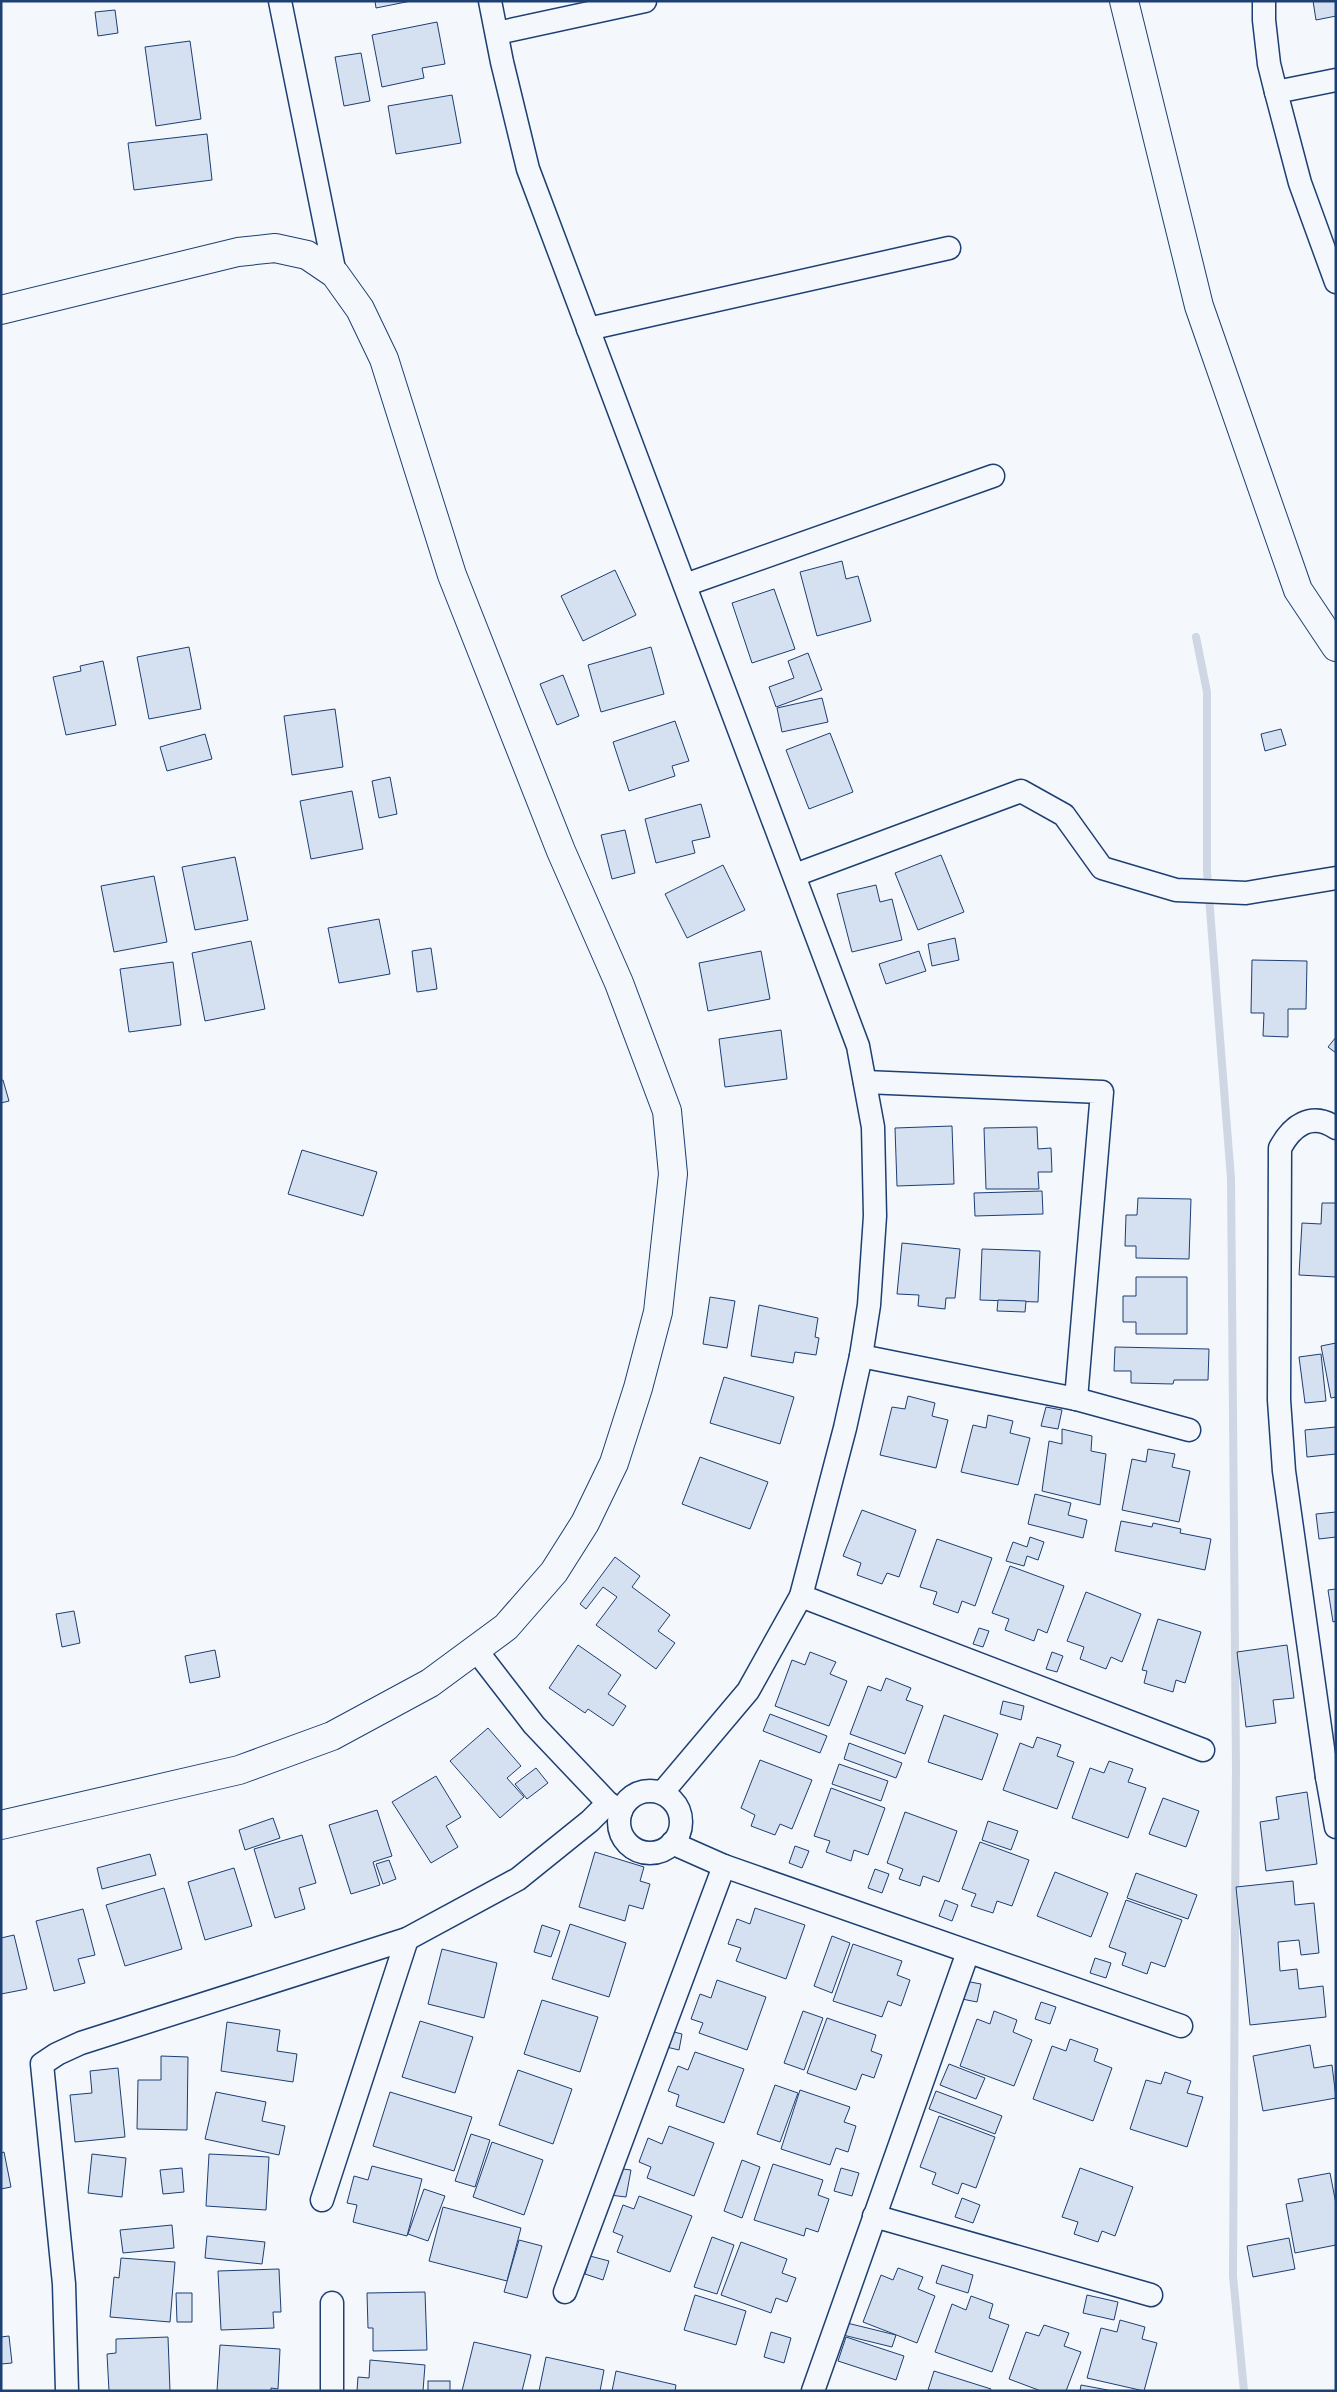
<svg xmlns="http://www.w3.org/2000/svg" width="1337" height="2392" font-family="'Public Sans',sans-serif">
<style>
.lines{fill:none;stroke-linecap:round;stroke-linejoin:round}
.stream{stroke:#cfd7e4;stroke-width:8}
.building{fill:#d5e0f0;stroke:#1d3f73}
.street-casing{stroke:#1d3f73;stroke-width:25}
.secondary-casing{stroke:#1d3f73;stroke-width:30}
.street{stroke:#f4f7fb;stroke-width:22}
.secondary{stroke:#f4f7fb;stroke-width:28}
</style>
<rect width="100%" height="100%" fill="#f4f7fb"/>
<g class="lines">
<!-- stream -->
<path class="stream" d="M1196 637 1207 692V871L1231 1179 1236 1768 1233 2276 1244 2391"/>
</g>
<!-- building -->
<g class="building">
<path d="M375 1H411L376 8Z"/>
<path d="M1313 1H1336V16L1316 20Z"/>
<path d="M115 10 118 33 98 36 95 12Z"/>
<path d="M437 22 445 64 422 68 424 78 382 87 372 35Z"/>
<path d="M190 41 201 119 156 126 145 47Z"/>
<path d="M361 53 370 101 344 106 335 57Z"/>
<path d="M452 95 461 143 396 154 388 106Z"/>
<path d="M207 134 212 180 134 190 128 143Z"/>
<path d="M842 561 846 579 858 576 871 621 817 636 800 572Z"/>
<path d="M615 570 636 615 583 641 561 596Z"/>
<path d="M774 589 795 649 752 663 732 603Z"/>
<path d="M189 647 201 709 149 719 137 657Z"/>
<path d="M651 647 664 694 601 712 588 665Z"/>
<path d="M808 653 822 690 776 707 769 687 794 678 788 661Z"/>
<path d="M103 661 116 725 66 735 53 677 81 671 80 666Z"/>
<path d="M563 675 579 716 557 725 540 684Z"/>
<path d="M822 698 828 722 782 732 777 708Z"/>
<path d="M335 709 343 767 292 775 284 716Z"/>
<path d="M675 721 689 761 672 766 675 776 629 791 613 742Z"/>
<path d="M1281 729 1286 745 1265 751 1261 734Z"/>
<path d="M830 733 853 792 809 809 786 750Z"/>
<path d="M205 734 212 759 167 771 160 747Z"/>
<path d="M390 777 397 814 379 818 372 781Z"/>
<path d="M352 791 363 849 311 859 300 801Z"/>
<path d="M701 804 710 837 692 841 695 853 656 863 645 819Z"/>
<path d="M625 830 635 873 612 879 601 835Z"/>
<path d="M941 855 964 912 918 930 895 873Z"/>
<path d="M235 857 248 920 195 930 182 867Z"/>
<path d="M723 865 745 910 687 938 665 894Z"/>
<path d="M154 876 167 942 114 952 101 886Z"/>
<path d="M876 885 880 902 892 899 902 940 852 952 837 894Z"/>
<path d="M379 919 390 974 339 983 328 928Z"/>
<path d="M955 938 959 960 932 966 928 944Z"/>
<path d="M251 941 265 1009 205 1021 192 953Z"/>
<path d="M431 948 437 989 417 992 412 951Z"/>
<path d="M761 951 770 999 708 1011 699 963Z"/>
<path d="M919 951 926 971 886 984 879 964Z"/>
<path d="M1252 960 1307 961 1306 1009H1288V1037L1263 1036 1264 1013H1251Z"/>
<path d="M173 962 181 1025 129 1032 120 969Z"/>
<path d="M781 1030 787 1079 725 1087 719 1039Z"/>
<path d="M1336 1037V1053L1328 1047Z"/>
<path d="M1 1080H3L9 1101 1 1103Z"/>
<path d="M952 1126 954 1184 897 1186 895 1128Z"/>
<path d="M1037 1127 1038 1149 1051 1148 1052 1172H1038L1039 1189H986L984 1128Z"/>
<path d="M302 1150 377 1172 363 1216 288 1194Z"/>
<path d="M1042 1191 1043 1214 975 1216 974 1193Z"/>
<path d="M1138 1198 1191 1199 1189 1259 1136 1258V1246H1125L1126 1215H1137Z"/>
<path d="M1322 1203H1336V1277L1299 1275 1302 1223 1321 1224Z"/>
<path d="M902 1243 960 1249 955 1298H946L945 1309 918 1306 919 1295 897 1294Z"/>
<path d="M982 1249 1040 1251 1038 1302 980 1300Z"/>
<path d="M1136 1277H1187V1334H1136V1322H1123V1296H1136Z"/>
<path d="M710 1297 735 1301 727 1348 703 1344Z"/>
<path d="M998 1300 1026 1301 1025 1312 997 1311Z"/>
<path d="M759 1305 818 1318 815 1337 819 1338 816 1355 795 1352 793 1363 751 1356Z"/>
<path d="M1336 1343V1397L1331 1398 1321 1346Z"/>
<path d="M1115 1347 1209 1349 1208 1380H1174L1173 1384 1131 1383V1371H1114Z"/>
<path d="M1321 1354 1326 1401 1305 1403 1299 1357Z"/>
<path d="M724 1377 794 1397 780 1444 710 1423Z"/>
<path d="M908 1396 935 1403 932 1416 948 1420 936 1468 880 1455 892 1407 905 1409Z"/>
<path d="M1046 1407 1062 1410 1058 1429 1041 1426Z"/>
<path d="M988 1415 1013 1421 1010 1433 1030 1438 1018 1485 961 1472 973 1425 986 1428Z"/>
<path d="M1336 1427V1454L1307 1457 1305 1430Z"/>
<path d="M1062 1429 1092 1436 1091 1451 1106 1454 1100 1505 1042 1491 1049 1441 1062 1444Z"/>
<path d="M1148 1449 1175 1454 1172 1467 1190 1471 1179 1522 1122 1510 1132 1459 1146 1462Z"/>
<path d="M700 1457 768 1482 750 1529 682 1504Z"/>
<path d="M1035 1494 1071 1503 1068 1515 1087 1520 1083 1538 1028 1524Z"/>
<path d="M862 1510 916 1530 899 1577 887 1573 882 1584 857 1575 861 1563 843 1556Z"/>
<path d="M1336 1512V1537L1319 1539 1316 1514Z"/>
<path d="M1121 1521 1152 1527 1153 1523 1181 1529 1180 1533 1211 1539 1205 1570 1115 1551Z"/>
<path d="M1030 1537 1044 1542 1038 1560 1027 1556 1024 1566 1006 1561 1013 1542 1027 1547Z"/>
<path d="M937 1539 992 1558 975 1606 962 1601 958 1613 933 1604 937 1592 920 1587Z"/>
<path d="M615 1557 640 1576 632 1587 670 1615 658 1631 675 1643 656 1669 596 1625 617 1597 603 1587 586 1609 580 1604Z"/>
<path d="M1010 1566 1064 1586 1047 1633 1038 1629 1034 1641 1005 1630 1009 1619 992 1613Z"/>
<path d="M1336 1589V1621L1333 1622 1328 1590Z"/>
<path d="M1086 1592 1141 1614 1122 1662 1111 1657 1106 1669 1080 1659 1084 1647 1067 1641Z"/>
<path d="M74 1611 80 1643 62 1647 56 1614Z"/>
<path d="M1158 1619 1201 1632 1185 1683 1176 1680 1173 1692 1144 1683 1147 1671 1142 1670Z"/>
<path d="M979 1628 989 1631 983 1647 973 1644Z"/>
<path d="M578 1645 621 1675 608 1694 626 1706 613 1726 588 1709 585 1713 549 1688Z"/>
<path d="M1287 1645 1294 1698 1273 1700 1276 1723 1246 1727 1237 1652Z"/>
<path d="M215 1650 220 1677 190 1683 185 1656Z"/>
<path d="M810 1652 836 1662 830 1674 847 1681 829 1726 775 1706 792 1660 805 1665Z"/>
<path d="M1052 1652 1063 1656 1057 1672 1046 1669Z"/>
<path d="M886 1678 911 1688 906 1700 923 1706 905 1754 850 1734 868 1686 881 1691Z"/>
<path d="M1003 1701 1024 1706 1021 1720 1000 1714Z"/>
<path d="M770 1714 827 1736 820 1753 763 1731Z"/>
<path d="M944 1715 998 1734 982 1780 928 1762Z"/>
<path d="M488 1728 521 1766 507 1778 524 1797 500 1818 450 1761Z"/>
<path d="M1037 1737 1061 1745 1057 1756 1074 1762 1057 1809 1003 1790 1020 1743 1033 1748Z"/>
<path d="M849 1743 902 1763 896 1778 844 1759Z"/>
<path d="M760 1760 812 1780 792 1829 780 1824 775 1835 751 1826 755 1815 741 1808Z"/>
<path d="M1109 1761 1133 1769 1128 1782 1146 1788 1128 1838 1072 1818 1090 1768 1104 1773Z"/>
<path d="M839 1764 888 1781 881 1801 832 1784Z"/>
<path d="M536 1768 548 1783 527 1799 515 1784Z"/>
<path d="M436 1776 461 1817 446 1826 458 1847 431 1863 392 1802Z"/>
<path d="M831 1788 885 1808 868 1855 854 1850 851 1861 826 1852 830 1841 814 1836Z"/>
<path d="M1307 1792 1317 1864 1266 1871 1260 1822 1279 1819 1276 1797Z"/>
<path d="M1163 1798 1199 1811 1186 1847 1149 1834Z"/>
<path d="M377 1810 392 1856 373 1862 380 1885 351 1894 329 1825Z"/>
<path d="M905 1812 957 1831 939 1882 923 1876 920 1886 899 1879 903 1869 887 1863Z"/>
<path d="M273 1818 280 1838 245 1850 239 1830Z"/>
<path d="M988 1821 1018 1831 1011 1850 982 1840Z"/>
<path d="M302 1835 316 1883 299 1888 305 1909 275 1918 254 1849Z"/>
<path d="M980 1842 1029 1860 1012 1906 997 1901 993 1913 971 1906 976 1894 962 1889Z"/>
<path d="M795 1846 809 1851 802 1868 789 1863Z"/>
<path d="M595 1852 644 1867 640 1881 650 1884 643 1909 629 1905 625 1921 579 1907Z"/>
<path d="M150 1854 156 1875 102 1889 97 1868Z"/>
<path d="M389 1860 396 1879 383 1884 376 1864Z"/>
<path d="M234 1868 252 1926 205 1940 188 1882Z"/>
<path d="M875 1869 889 1874 882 1893 868 1888Z"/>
<path d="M1055 1872 1108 1893 1091 1937 1037 1916Z"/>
<path d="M1136 1873 1197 1895 1188 1919 1127 1898Z"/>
<path d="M1293 1881 1295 1905 1314 1903 1319 1953 1301 1955 1299 1940 1278 1942 1280 1971 1297 1969 1299 1989 1323 1986 1326 2017 1250 2025 1236 1887Z"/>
<path d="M164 1888 182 1949 125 1966 106 1905Z"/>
<path d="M945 1900 958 1905 952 1921 939 1916Z"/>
<path d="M1126 1900 1182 1920 1165 1967 1151 1962 1147 1974 1122 1965 1126 1953 1109 1947Z"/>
<path d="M755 1908 805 1925 786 1979 736 1961 741 1948 728 1944 737 1919 750 1924Z"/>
<path d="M83 1909 95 1955 78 1959 85 1983 54 1991 36 1921Z"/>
<path d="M570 1924 626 1943 609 1997 552 1979Z"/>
<path d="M542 1925 560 1931 551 1957 534 1952Z"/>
<path d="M14 1935 27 1989 1 1994V1938Z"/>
<path d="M832 1936 850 1943 832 1993 814 1986Z"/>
<path d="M853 1944 902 1961 897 1975 910 1980 901 2006 888 2001 882 2017 833 2001Z"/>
<path d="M442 1949 497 1963 484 2018 428 2004Z"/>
<path d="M1095 1958 1111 1963 1106 1978 1090 1973Z"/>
<path d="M717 1980 766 1997 747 2050 699 2033 703 2023 691 2019 700 1994 711 1998Z"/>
<path d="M965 1981 981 1984 977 2002 962 1999Z"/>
<path d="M542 2000 598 2017 580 2072 524 2054Z"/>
<path d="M1041 2002 1056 2007 1050 2024 1035 2019Z"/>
<path d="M803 2011 823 2018 804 2070 784 2063Z"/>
<path d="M994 2011 1017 2020 1013 2032 1032 2040 1014 2086 960 2066 977 2019 990 2024Z"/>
<path d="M827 2018 876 2035 871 2051 882 2055 874 2078 862 2074 856 2090 807 2073Z"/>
<path d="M420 2021 473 2037 455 2093 402 2077Z"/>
<path d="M227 2022 280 2030 277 2051 297 2054 293 2082 221 2071Z"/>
<path d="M666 2030 682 2034 679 2050 662 2046Z"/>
<path d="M1070 2039 1098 2049 1094 2061 1112 2068 1093 2121 1033 2099 1052 2046 1066 2051Z"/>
<path d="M1310 2045 1314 2068 1332 2065 1336 2098 1263 2111 1253 2056Z"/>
<path d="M695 2052 744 2069 724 2123 676 2106 679 2095 668 2091 678 2066 688 2070Z"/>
<path d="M161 2056 188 2057 187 2130 137 2129 138 2080H161Z"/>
<path d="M949 2064 985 2078 976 2099 940 2085Z"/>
<path d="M118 2068 125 2137 75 2142 70 2095 92 2093 90 2071Z"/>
<path d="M518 2070 572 2089 553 2144 499 2125Z"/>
<path d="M1165 2072 1191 2081 1187 2093 1203 2097 1187 2147 1130 2129 1146 2080 1161 2084Z"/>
<path d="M775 2085 798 2093 780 2142 757 2134Z"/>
<path d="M800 2090 850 2107 844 2122 856 2126 848 2152 836 2148 830 2165 781 2149Z"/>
<path d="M936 2091 1002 2116 995 2134 929 2109Z"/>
<path d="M216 2092 266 2102 262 2121 285 2126 279 2155 205 2139Z"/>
<path d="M390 2092 472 2117 454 2171 373 2146Z"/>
<path d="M939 2116 995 2137 976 2188 962 2183 958 2194 932 2184 936 2173 920 2167Z"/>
<path d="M669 2126 714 2143 694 2196 647 2178 651 2167 639 2162 648 2138 662 2144Z"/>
<path d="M471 2134 490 2140 475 2187 455 2181Z"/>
<path d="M492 2142 543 2160 524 2215 473 2197Z"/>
<path d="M4 2152 11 2187 1 2189V2153Z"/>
<path d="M92 2154 126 2158 122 2197 88 2193Z"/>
<path d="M209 2154 269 2157 266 2210 206 2206Z"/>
<path d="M742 2160 760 2167 742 2218 724 2211Z"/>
<path d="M773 2164 823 2180 818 2195 829 2199 818 2232 806 2228 804 2236 754 2220Z"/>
<path d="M372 2166 422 2179 407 2236 353 2222 357 2205 347 2203 354 2176 368 2180Z"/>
<path d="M182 2168 184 2192 163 2194 160 2170Z"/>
<path d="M615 2168 631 2170 626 2197 610 2195Z"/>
<path d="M841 2168 859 2173 852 2196 834 2191Z"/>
<path d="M1080 2168 1133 2187 1115 2236 1102 2231 1098 2242 1074 2234 1078 2222 1062 2217Z"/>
<path d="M1330 2173 1336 2204V2245L1295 2253 1286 2204 1303 2201 1298 2179Z"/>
<path d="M424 2189 445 2196 428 2241 408 2234Z"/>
<path d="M639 2196 692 2216 670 2272 617 2252 623 2236 613 2232 623 2205 634 2209Z"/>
<path d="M962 2198 980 2205 973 2223 955 2217Z"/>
<path d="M443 2207 521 2228 507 2281 429 2261Z"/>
<path d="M172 2225 174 2248 123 2253 120 2230Z"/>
<path d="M207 2236 265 2242 262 2264 205 2258Z"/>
<path d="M712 2237 734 2245 717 2294 694 2287Z"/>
<path d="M1289 2238 1295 2269 1253 2277 1247 2246Z"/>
<path d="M519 2240 542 2246 527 2298 504 2292Z"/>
<path d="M741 2242 787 2259 782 2273 796 2278 787 2302 776 2298 771 2313 721 2295Z"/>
<path d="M590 2256 609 2261 603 2280 585 2274Z"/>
<path d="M121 2258 175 2262 170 2322 110 2317 114 2277 119 2278Z"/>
<path d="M942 2265 973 2275 968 2293 936 2283Z"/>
<path d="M898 2268 923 2277 918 2289 935 2296 917 2343 863 2322 881 2275 893 2280Z"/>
<path d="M279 2269 281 2312H273L274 2328 221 2330 218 2271Z"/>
<path d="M425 2292 427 2350 373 2351V2328H368L367 2293Z"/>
<path d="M176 2293H192V2322H177Z"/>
<path d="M695 2295 746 2311 736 2345 684 2330Z"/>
<path d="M1087 2295 1118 2302 1114 2320 1083 2313Z"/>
<path d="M971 2296 993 2304 989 2318 1009 2325 992 2372 935 2352 952 2304 966 2310Z"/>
<path d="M1120 2320 1145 2327 1142 2339 1157 2343 1144 2391 1087 2378 1101 2328 1117 2332Z"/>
<path d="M847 2323 896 2335 892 2347 843 2335Z"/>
<path d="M1044 2325 1069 2333 1064 2346 1081 2352 1066 2391H1041L1009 2379 1026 2332 1039 2336Z"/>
<path d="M771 2332 791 2338 784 2363 764 2357Z"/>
<path d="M9 2336 12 2363 1 2364V2337Z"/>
<path d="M168 2337 170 2391H109L107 2354 116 2353V2339Z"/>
<path d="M846 2337 904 2356 896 2380 838 2361Z"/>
<path d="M474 2342 531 2355 522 2391H462Z"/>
<path d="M220 2345 280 2349 278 2389 271 2388V2391H217Z"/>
<path d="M546 2357 604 2370 600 2391H539Z"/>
<path d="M370 2360 425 2365 423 2391H357L358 2377 369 2378Z"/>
<path d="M616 2371 676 2385 675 2391H612Z"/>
<path d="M934 2371 991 2389 990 2391 928 2390Z"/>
<rect x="428" y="2381" width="22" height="10"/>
<path d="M1081 2385 1113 2391H1080Z"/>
</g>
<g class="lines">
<defs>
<g id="street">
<path d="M280 1 335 274"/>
<path d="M490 1 502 62 528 169 858 1046 873 1127 875 1216 869 1305 861 1356 845 1428 801 1596 748 1691 662 1793"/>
<path d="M1264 1V20L1269 64 1276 92 1300 183 1336 282"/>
<path d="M497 33 645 1"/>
<path d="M1276 92 1336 80"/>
<path d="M588 329 949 248"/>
<path d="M685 585 993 476"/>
<path d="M795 875 1021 791 1064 815 1102 868 1176 890 1246 893 1336 878"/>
<path d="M865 1082 1102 1092 1076 1399"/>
<path d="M861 1356 1076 1399 1189 1430"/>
<path d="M801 1596 1203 1750"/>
<path d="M476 1650 534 1725 608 1803"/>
<path d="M1336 1776 1327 1777 1336 1827"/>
<path d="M1327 1777 1284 1471 1279 1400 1280 1148C1292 1126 1311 1111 1336 1128"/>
<circle cx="650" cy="1822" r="31"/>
<path d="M672 1843 724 1866 1181 2026"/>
<path d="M322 2200 407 1939"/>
<path d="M874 2216 1151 2295"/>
<path d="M565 2292 724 1866"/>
<path d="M332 2303V2391"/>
<path d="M67 2391 64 2284 42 2064 57 2054 81 2043 407 1939 518 1879 590 1821 608 1803 621 1811"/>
<path d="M813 2391 968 1952"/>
</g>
<g id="secondary">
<path d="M1124 1 1199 306 1298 590 1336 647"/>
<path d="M1 310 238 252 275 248 307 255 335 274 360 309 384 359 452 575 561 851 619 983 667 1111 673 1174 658 1312 638 1388 614 1463 585 1523 554 1572 506 1627 430 1683 332 1736 239 1770 1 1825"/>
</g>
</defs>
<!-- street casing -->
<use href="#street" class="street-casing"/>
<!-- secondary casing -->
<use href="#secondary" class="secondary-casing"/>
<!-- street -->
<use href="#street" class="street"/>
<!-- secondary -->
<use href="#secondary" class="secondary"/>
</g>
<!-- border -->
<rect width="1337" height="2392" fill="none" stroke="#1d3f73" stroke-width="5"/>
</svg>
